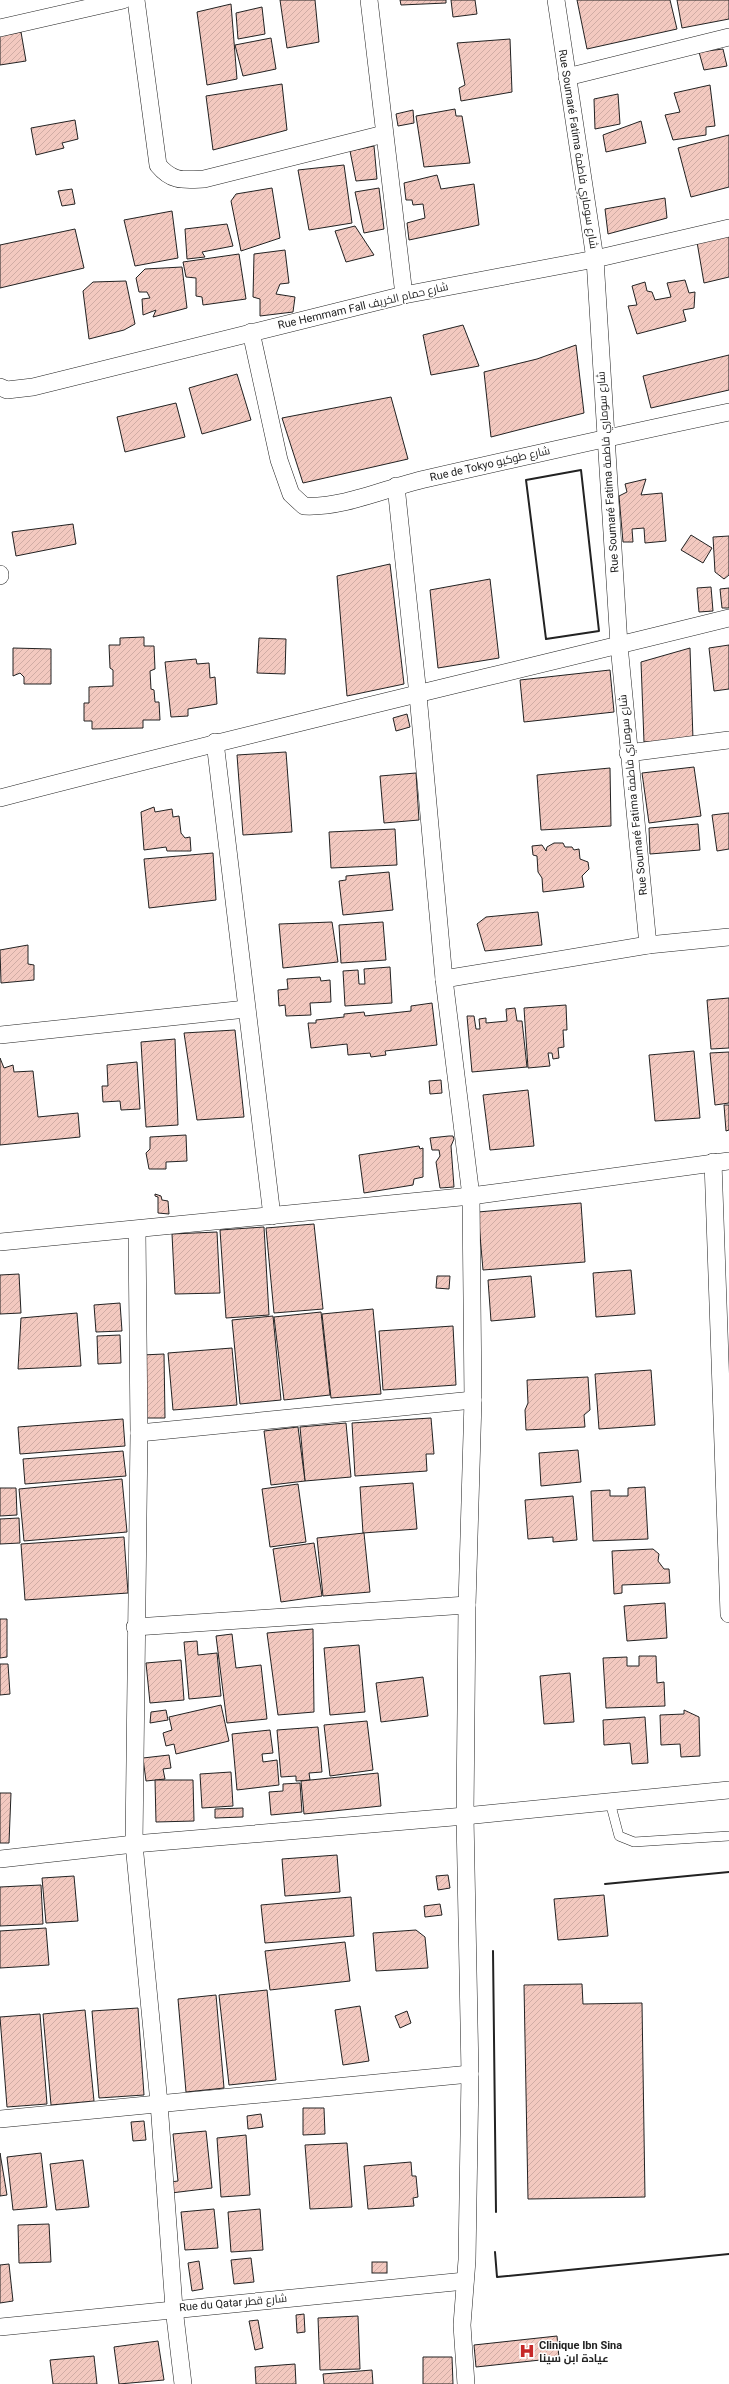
<svg xmlns="http://www.w3.org/2000/svg" width="729" height="2384" font-family="Roboto,Cairo,sans-serif">
<style>
.building{fill:url(#building-hatch);stroke:#222}
.lines{fill:none;stroke-linecap:round;stroke-linejoin:round}
.lane-casing{stroke:#222;stroke-width:10}
.street-casing{stroke:#222;stroke-width:18}
.lane{stroke:#fff;stroke-width:9}
.street{stroke:#fff;stroke-width:17}
.wall{stroke:#222;stroke-width:2}
.labels{text-anchor:middle;dominant-baseline:central;stroke-width:3;stroke-linejoin:round;paint-order:stroke}
.street-label{font-size:11px;fill:#222;stroke:#fff}
.poi-label{font-size:11px;font-weight:bold;fill:#222;stroke:#fff;text-anchor:start}
</style>
<defs>
<pattern id="building-hatch" width="6" height="6" patternUnits="userSpaceOnUse"><rect width="6" height="6" fill="#f3c9c0"/><path d="M-1 1l2-2M0 6l6-6M5 7l2-2" fill="none" stroke="#d0aca5"/></pattern>
</defs>
<rect width="100%" height="100%" fill="#fff"/>
<!-- building -->
<g class="building">
<path d="M280 0H315L319 42 287 48Z"/>
<path d="M400 0H446V3L401 5Z"/>
<path d="M451 0H475L477 14 453 17Z"/>
<path d="M577 0H670L677 29 587 49Z"/>
<path d="M677 0H729V19L682 28Z"/>
<path d="M231 4 237 79 207 85 197 12Z"/>
<path d="M262 7 265 34 238 39 236 13Z"/>
<path d="M21 32 26 61 0 65V36Z"/>
<path d="M271 38 276 69 243 76 235 45Z"/>
<path d="M510 39 512 92 461 101 459 88 465 85 457 43Z"/>
<path d="M723 49 727 66 704 70 699 52Z"/>
<path d="M282 84 287 130 213 150 206 96Z"/>
<path d="M710 85 715 126 706 127V135L673 140 665 115 680 112 674 93Z"/>
<path d="M618 94 620 124 595 129 594 99Z"/>
<path d="M455 109 456 116H462L470 163 424 167 416 116Z"/>
<path d="M413 110 414 123 398 126 396 114Z"/>
<path d="M75 120 78 139 62 143 64 148 36 155 31 128Z"/>
<path d="M641 121 646 143 606 152 603 135Z"/>
<path d="M729 135V187L691 197 678 148Z"/>
<path d="M374 146 377 179 356 181 350 151Z"/>
<path d="M344 165 352 223 309 230 298 170Z"/>
<path d="M437 175 441 189 474 184 479 225 409 240 407 223 425 218 423 204 413 205 412 200H406L404 183Z"/>
<path d="M272 188 280 238 241 251 231 201 236 194Z"/>
<path d="M379 188 384 229 364 233 355 192Z"/>
<path d="M72 189 75 204 62 206 58 191Z"/>
<path d="M665 198 667 218 608 234 605 209Z"/>
<path d="M172 211 178 258 135 266 124 220Z"/>
<path d="M227 224 233 246 202 252 205 257 187 259 185 229Z"/>
<path d="M355 226 374 255 346 262 335 231Z"/>
<path d="M75 229 84 268 0 288V245Z"/>
<path d="M729 236V277L704 283 697 242Z"/>
<path d="M285 250 289 283 280 284 276 294 295 297 293 312 260 316V299L253 297 254 254Z"/>
<path d="M239 254 246 299 203 305 202 297 196 296V278L186 277 183 262Z"/>
<path d="M182 267 187 308 153 317 156 310 143 315 142 299 150 298 147 292H139L136 278 145 269Z"/>
<path d="M685 280 689 293 695 292 694 308 683 310 686 321 637 334 628 306 637 305 632 286 645 282 647 291 652 292 655 300 671 297 667 283Z"/>
<path d="M126 281 135 324 124 330 89 339 83 291 93 282Z"/>
<path d="M463 325 479 366 431 375 423 335Z"/>
<path d="M576 345 584 413 491 437 484 372 537 359Z"/>
<path d="M729 355V390L651 408 643 376Z"/>
<path d="M237 374 251 420 202 434 189 388Z"/>
<path d="M391 397 408 459 303 483 282 418Z"/>
<path d="M176 403 185 437 125 452 117 417Z"/>
<path d="M646 479 641 495 662 493 666 541 645 543 644 528 632 529 633 542H623L619 496 627 492 625 484Z"/>
<path d="M73 524 76 544 16 556 12 532Z"/>
<path d="M691 535 712 548 703 563 681 550Z"/>
<path d="M729 536V575L724 579 715 572 713 537Z"/>
<path d="M390 564 404 684 347 696 337 576Z"/>
<path d="M490 579 499 658 438 668 430 590Z"/>
<path d="M711 587 713 611 699 612 697 588Z"/>
<path d="M729 588V608H722L720 589Z"/>
<path d="M144 637V646H154L155 669 150 671 151 689 154 690 155 702H159L160 720H143V728L92 729V721H84V703H89V687L113 686V670L110 668 109 645H120V638Z"/>
<path d="M259 638 286 639 285 674 257 673Z"/>
<path d="M729 645V689L714 691 709 648Z"/>
<path d="M13 648 51 649V684H24V677L20 673 13 676Z"/>
<path d="M690 648 693 740 644 742 641 662Z"/>
<path d="M196 659 197 664 209 663 210 678 215 677 217 704 188 709V716L171 717 165 662Z"/>
<path d="M610 670 614 712 524 722 520 680Z"/>
<path d="M407 714 410 727 396 731 393 718Z"/>
<path d="M286 752 292 832 243 835 237 755Z"/>
<path d="M694 767 701 816 649 823 642 773Z"/>
<path d="M610 768 611 826 541 830 537 775Z"/>
<path d="M416 773 419 820 384 823 380 776Z"/>
<path d="M154 807 155 812 172 809 173 817 179 816 181 833 185 838 190 837 191 851H167L166 847 144 850 141 812Z"/>
<path d="M729 813V849L717 851 712 815Z"/>
<path d="M698 824 700 850 650 854 649 828Z"/>
<path d="M395 829 397 865 331 868 329 832Z"/>
<path d="M554 843H563L565 847H572L574 850 579 849 580 859 588 862 589 869 582 876 584 887 543 892 542 878 538 872 537 856 533 855 532 846 542 845 546 851 547 847Z"/>
<path d="M213 853 216 900 149 908 144 859Z"/>
<path d="M389 872 393 910 343 915 339 881 346 880V876Z"/>
<path d="M538 912 542 945 485 951 477 924 486 917Z"/>
<path d="M332 922 338 962 283 968 279 924Z"/>
<path d="M383 922 386 960 341 963 339 925Z"/>
<path d="M28 945V964L34 965V980L1 983 0 950Z"/>
<path d="M390 967 392 1003 345 1006 343 971 358 970 359 984H365L364 969Z"/>
<path d="M320 977 321 981 330 980 331 1002 310 1003 311 1015 286 1016 285 1005 279 1006 278 990 288 989 287 979Z"/>
<path d="M729 998V1048L711 1049 707 1000Z"/>
<path d="M432 1003 437 1045 385 1051 386 1055 371 1057 370 1053 348 1055 347 1044 311 1048 308 1023H316V1020L344 1017V1014L364 1012 365 1016 411 1011V1006Z"/>
<path d="M566 1005 567 1030H563L564 1047 558 1048 559 1058 553 1059 552 1053H548L550 1066 528 1068 524 1008Z"/>
<path d="M515 1008 517 1021H522L527 1067 472 1072 467 1016H474L476 1029H480L479 1019 486 1018V1023L507 1021 506 1009Z"/>
<path d="M235 1030 244 1117 197 1120 184 1033Z"/>
<path d="M175 1039 178 1125 146 1127 141 1042Z"/>
<path d="M694 1051 700 1118 655 1121 649 1055Z"/>
<path d="M729 1052V1103L715 1105 710 1053Z"/>
<path d="M0 1058 4 1068 13 1065 14 1072 33 1071 38 1117 78 1113 80 1137 0 1145Z"/>
<path d="M137 1062 140 1109 121 1110 120 1101 103 1102 102 1086H108L107 1065Z"/>
<path d="M441 1080 442 1093 430 1094 429 1081Z"/>
<path d="M528 1090 534 1146 490 1150 483 1095Z"/>
<path d="M724 1105H729V1130L726 1131Z"/>
<path d="M186 1135 187 1161 166 1162V1169H149L146 1153 150 1149V1137Z"/>
<path d="M449 1136H453L454 1139 451 1146 454 1187 440 1188 436 1162 440 1156 439 1150H432L430 1138Z"/>
<path d="M419 1146 420 1149 423 1148V1177L414 1179 413 1185 364 1193 359 1155Z"/>
<path d="M155 1194 161 1196 162 1200 168 1201 169 1214 158 1213V1197L155 1196Z"/>
<path d="M581 1203 585 1262 483 1270 478 1212Z"/>
<path d="M314 1224 323 1309 274 1313 266 1228Z"/>
<path d="M264 1227 269 1315 226 1318 220 1230Z"/>
<path d="M217 1232 220 1293 175 1294 172 1234Z"/>
<path d="M631 1270 635 1314 596 1317 593 1273Z"/>
<path d="M19 1274 21 1313 0 1314V1275Z"/>
<path d="M437 1276H450L449 1289 436 1288Z"/>
<path d="M531 1276 535 1317 491 1321 488 1280Z"/>
<path d="M120 1303 122 1331 96 1332 94 1305Z"/>
<path d="M373 1309 381 1394 331 1398 322 1314Z"/>
<path d="M321 1312 330 1395 284 1400 274 1317Z"/>
<path d="M77 1313 81 1366 18 1369 21 1318Z"/>
<path d="M273 1316 281 1400 240 1404 232 1320Z"/>
<path d="M453 1326 456 1385 383 1390 379 1331Z"/>
<path d="M120 1335 121 1363 98 1364 97 1336Z"/>
<path d="M232 1348 237 1405 173 1410 168 1353Z"/>
<path d="M164 1354 165 1418H144L142 1355Z"/>
<path d="M651 1370 655 1425 599 1429 595 1374Z"/>
<path d="M588 1377 590 1410 584 1415 585 1427 526 1430 525 1410 528 1403 527 1380Z"/>
<path d="M431 1418 434 1454H426L427 1471 355 1476 352 1423Z"/>
<path d="M123 1419 125 1446 20 1454 18 1427Z"/>
<path d="M346 1423 351 1477 305 1481 300 1427Z"/>
<path d="M298 1427 305 1481 271 1485 264 1431Z"/>
<path d="M578 1450 581 1482 541 1486 539 1453Z"/>
<path d="M123 1451 126 1476 25 1484 23 1459Z"/>
<path d="M122 1479 127 1532 24 1541 19 1489Z"/>
<path d="M413 1483 417 1529 363 1533 360 1487Z"/>
<path d="M298 1484 306 1542 270 1547 262 1489Z"/>
<path d="M645 1487 648 1539 593 1541 591 1491 610 1490V1496H628V1488Z"/>
<path d="M0 1488H16L17 1515 0 1516Z"/>
<path d="M573 1496 577 1540 553 1542V1537L528 1539 525 1500Z"/>
<path d="M19 1518 20 1543 0 1544V1519Z"/>
<path d="M364 1533 370 1592 323 1596 317 1538Z"/>
<path d="M124 1537 128 1593 25 1600 21 1544Z"/>
<path d="M314 1543 322 1596 281 1602 273 1549Z"/>
<path d="M653 1549 659 1554 658 1561 664 1569H669L670 1583 622 1585V1593L614 1594 612 1551Z"/>
<path d="M665 1603 667 1638 627 1641 624 1606Z"/>
<path d="M0 1619H7V1657L0 1658Z"/>
<path d="M313 1629 314 1712 278 1715 267 1633Z"/>
<path d="M232 1634 236 1668 261 1665 267 1719 227 1723 216 1636Z"/>
<path d="M197 1641 198 1655 217 1653 221 1696 189 1699 184 1642Z"/>
<path d="M359 1645 365 1712 330 1715 324 1648Z"/>
<path d="M639 1656H656L657 1683 664 1682 665 1706 606 1708 603 1658 627 1657V1666H639Z"/>
<path d="M181 1660 184 1700 150 1703 146 1663Z"/>
<path d="M0 1664H8L10 1694 0 1695Z"/>
<path d="M570 1673 574 1722 544 1724 540 1676Z"/>
<path d="M423 1677 428 1716 381 1722 376 1683Z"/>
<path d="M221 1705 229 1741 176 1754 174 1744 166 1746 163 1733 172 1730 169 1717Z"/>
<path d="M166 1710 168 1720 150 1723 151 1712Z"/>
<path d="M684 1710 699 1717 700 1756 681 1757 680 1744 661 1745 660 1715 684 1714Z"/>
<path d="M645 1717 648 1763 632 1764 630 1743 604 1745 603 1720Z"/>
<path d="M367 1721 373 1770 330 1776 324 1725Z"/>
<path d="M318 1727 322 1772 309 1773 310 1780 296 1781V1776L281 1777 277 1730Z"/>
<path d="M270 1730 273 1753 262 1754 263 1762 277 1760 279 1785 237 1790 232 1734Z"/>
<path d="M169 1755 171 1768 163 1769 165 1779 146 1781 143 1758Z"/>
<path d="M231 1772 233 1806 202 1808 200 1774Z"/>
<path d="M378 1773 381 1806 304 1814 301 1781Z"/>
<path d="M155 1780H193L194 1821 156 1822Z"/>
<path d="M300 1783 302 1812 271 1815 269 1792 283 1791V1784Z"/>
<path d="M0 1793H11L9 1843H0Z"/>
<path d="M243 1808V1817L215 1818V1809Z"/>
<path d="M337 1855 340 1892 285 1896 282 1859Z"/>
<path d="M448 1875 450 1888 438 1890 436 1876Z"/>
<path d="M74 1876 78 1921 46 1923 42 1878Z"/>
<path d="M41 1885 43 1924 0 1926V1887Z"/>
<path d="M604 1895 608 1936 558 1940 554 1899Z"/>
<path d="M351 1897 354 1936 265 1943 261 1905Z"/>
<path d="M440 1904 442 1915 425 1917 424 1906Z"/>
<path d="M46 1928 49 1965 0 1968V1931Z"/>
<path d="M416 1930 425 1937 428 1968 376 1971 373 1933Z"/>
<path d="M345 1942 350 1981 270 1990 265 1951Z"/>
<path d="M582 1984 583 2004 642 2003 645 2197 528 2199 524 1985Z"/>
<path d="M267 1990 276 2080 229 2085 219 1995Z"/>
<path d="M216 1995 224 2088 186 2092 178 1999Z"/>
<path d="M360 2006 369 2061 343 2065 335 2010Z"/>
<path d="M138 2008 144 2095 99 2098 92 2011Z"/>
<path d="M85 2010 94 2101 51 2105 43 2014Z"/>
<path d="M407 2011 411 2023 400 2028 395 2016Z"/>
<path d="M40 2014 47 2104 7 2107 0 2017Z"/>
<path d="M303 2108H324L325 2134 303 2135Z"/>
<path d="M261 2114 263 2127 248 2129 247 2116Z"/>
<path d="M144 2121 146 2140 133 2141 131 2122Z"/>
<path d="M206 2131 212 2188 171 2193 170 2182 178 2181 173 2134Z"/>
<path d="M246 2135 250 2195 221 2197 217 2138Z"/>
<path d="M347 2143 352 2207 310 2209 305 2145Z"/>
<path d="M0 2153 7 2195 0 2196Z"/>
<path d="M41 2153 47 2207 13 2210 7 2157Z"/>
<path d="M83 2160 89 2207 56 2210 50 2164Z"/>
<path d="M411 2162 412 2176H416L418 2197 413 2198 414 2206 368 2209 364 2166Z"/>
<path d="M214 2209 218 2248 185 2250 181 2212Z"/>
<path d="M260 2209 263 2250 231 2252 228 2212Z"/>
<path d="M49 2224 51 2262 19 2263 18 2225Z"/>
<path d="M251 2258 254 2282 234 2284 231 2260Z"/>
<path d="M199 2261 203 2289 192 2291 188 2263Z"/>
<rect x="372" y="2262" width="15" height="11"/>
<path d="M9 2264 13 2301 0 2303V2265Z"/>
<path d="M304 2314 305 2332 297 2333 296 2315Z"/>
<path d="M358 2316 360 2369 320 2370 318 2318Z"/>
<path d="M258 2320 263 2348 255 2350 249 2321Z"/>
<path d="M557 2336 559 2358 476 2367 474 2345Z"/>
<path d="M158 2341 164 2380 119 2384 114 2347Z"/>
<path d="M94 2356 97 2384H53L50 2360Z"/>
<path d="M423 2357H452L453 2384H423Z"/>
<path d="M295 2364 296 2384H256L255 2367Z"/>
<path d="M372 2370 373 2384H324L323 2374Z"/>
</g>
<g class="lines">
<defs>
<path id="lane" d="M610 1802 619 1836 634 1842 729 1836"/>
<g id="street">
<path d="M136 0 158 165C172 182 183 180 204 179L384 134"/>
<path d="M369 0 404 295"/>
<path d="M556 0 595 259 619 645 648 945"/>
<path d="M0 28 123 0"/>
<path d="M567 77 729 37"/>
<path d="M251 332 279 460 291 494 304 506C344 508 386 488 425 479 526 456 627 433 729 412"/>
<path d="M0 387 7 390 33 387 404 295 595 259 729 228"/>
<path d="M396 486 418 695 444 979 471 1196 473 1400 467 1605 465 1816 470 2074 467 2260 462 2325 466 2384"/>
<path d="M0 574V576"/>
<path d="M215 742 272 1216"/>
<path d="M628 753 729 740"/>
<path d="M0 798C242 735 486 678 729 618"/>
<path d="M444 979 648 945 729 937"/>
<path d="M0 1035 246 1009"/>
<path d="M713 1162 729 1614"/>
<path d="M137 1230 139 1433 134 1844 159 2103 174 2308 183 2384"/>
<path d="M0 1242 471 1196 729 1161"/>
<path d="M139 1433 473 1400"/>
<path d="M135 1627 467 1605"/>
<path d="M0 1859 134 1844 465 1816 729 1790"/>
<path d="M0 2119 470 2074"/>
<path d="M0 2327 465 2281"/>
</g>
</defs>
<!-- lane casing -->
<use href="#lane" class="lane-casing"/>
<!-- street casing -->
<use href="#street" class="street-casing"/>
<!-- lane -->
<use href="#lane" class="lane"/>
<!-- street -->
<use href="#street" class="street"/>
<!-- wall -->
<g class="wall">
<path d="M581 470 599 631 546 639 526 480Z"/>
<path d="M605 1884 729 1872"/>
<path d="M493 1951 496 2212"/>
<path d="M495 2252 497 2277 729 2254"/>
</g>
</g>
<!-- icons -->
<defs>
<symbol id="hospital-bare" viewBox="-9 -9 18 18"><path d="M-5-5h3v3.5h4V-5h3V5h-3V1.5h-4V5h-3Z" fill="#c62828" stroke="#fff" stroke-width="2.5" paint-order="stroke"/></symbol>
</defs>
<g fill-rule="evenodd">
<use href="#hospital-bare" x="516" y="2340" width="22" height="22"/>
</g>
<g class="labels">
<!-- street labels -->
<g class="street-label">
<text transform="translate(578 149) rotate(81)">Rue Soumaré Fatima شارع سوماري فاطمة</text>
<text transform="translate(363 306) rotate(-13)">Rue Hemmam Fall شارع حمام الخريف</text>
<text transform="translate(490 464) rotate(-13)">Rue de Tokyo شارع طوكيو</text>
<text transform="translate(608 472) rotate(-94)">Rue Soumaré Fatima شارع سوماري فاطمة</text>
<text transform="translate(633 795) rotate(-96)">Rue Soumaré Fatima شارع سوماري فاطمة</text>
<text transform="translate(233 2303) rotate(-5)">Rue du Qatar شارع قطر</text>
</g>
<!-- poi labels -->
<g class="poi-label">
<text x="539" y="2345">Clinique Ibn Sina<tspan x="539" dy="13">عيادة ابن سينا</tspan></text>
</g>
</g>
</svg>
